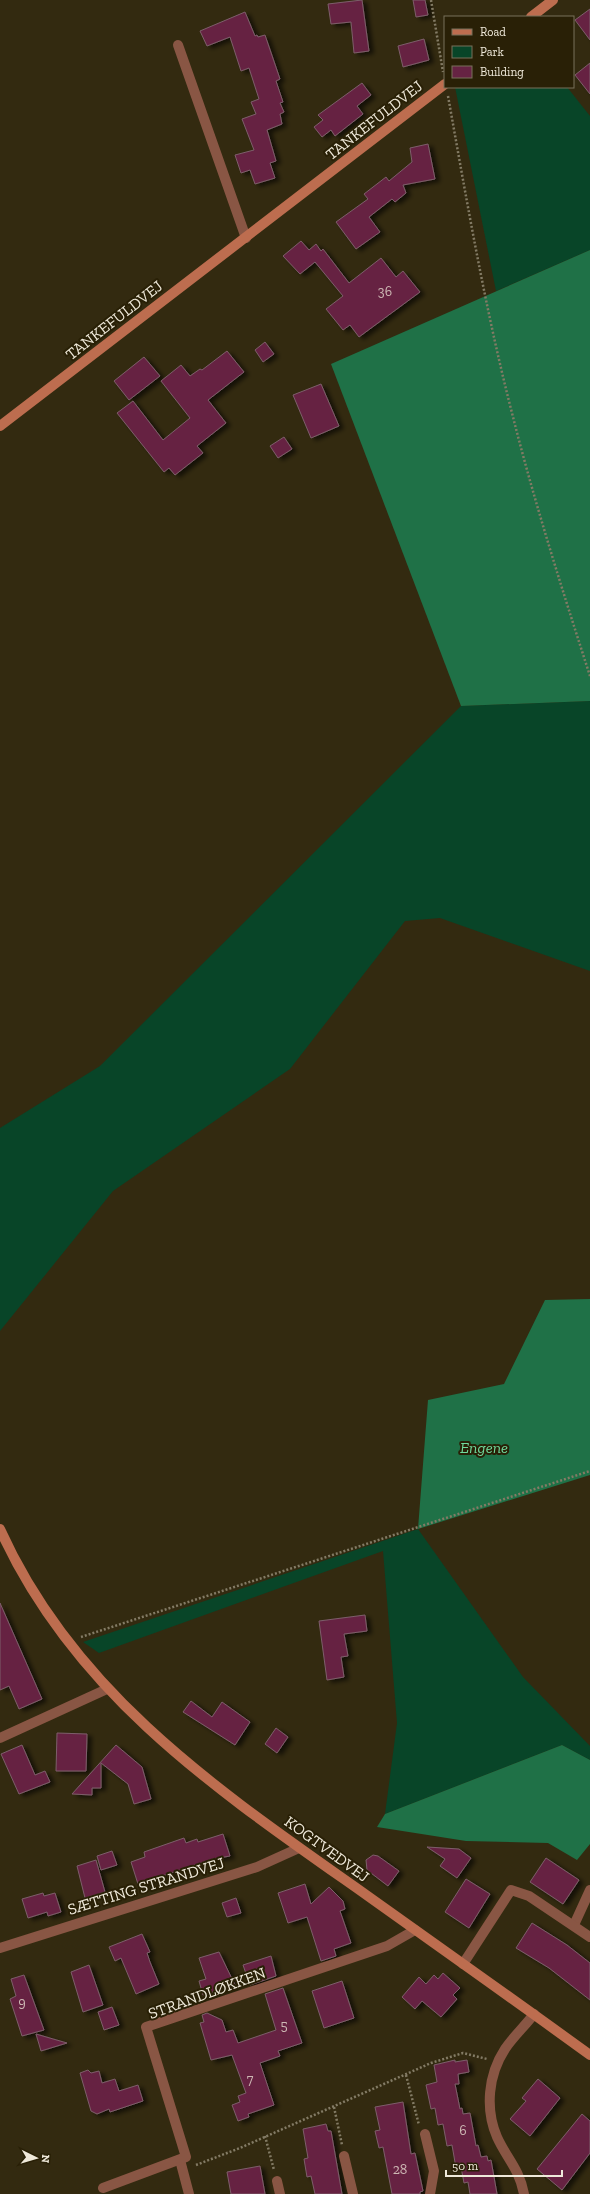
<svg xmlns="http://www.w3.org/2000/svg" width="590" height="2194" font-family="'Zilla Slab',serif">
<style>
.green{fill:#084528}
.forest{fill:#1f7147}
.building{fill:#662343;stroke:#7d5e6a;filter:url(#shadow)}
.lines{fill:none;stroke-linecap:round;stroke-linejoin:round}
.path{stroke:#837b65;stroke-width:2.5;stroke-dasharray:2 2;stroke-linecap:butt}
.street{stroke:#895644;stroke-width:10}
.secondary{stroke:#bd6d4f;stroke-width:10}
.labels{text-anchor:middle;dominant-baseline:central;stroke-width:4;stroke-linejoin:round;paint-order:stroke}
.number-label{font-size:14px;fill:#cdb8b4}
.street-label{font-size:16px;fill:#efe9da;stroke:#292006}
.park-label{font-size:16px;font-style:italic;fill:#70da9d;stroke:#292006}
</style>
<defs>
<filter id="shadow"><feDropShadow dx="4.5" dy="2.5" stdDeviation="2" flood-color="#0009"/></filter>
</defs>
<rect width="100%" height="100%" fill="#332a10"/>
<!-- green -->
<g class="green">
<path d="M455 87H567L590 116V250L496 291Z"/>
<path d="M590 701V971L440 918 405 921 290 1069 113 1191 0 1331V1128L100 1066 461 706Z"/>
<path d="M418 1529 523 1677 590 1746V1760L562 1745 385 1814 397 1723 383 1551 99 1653 83 1642Z"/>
</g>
<!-- forest -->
<g class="forest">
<path d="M590 250V701L461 706 331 364Z"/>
<path d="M590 1299V1475L418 1529 428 1400 504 1384 545 1300Z"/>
<path d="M562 1745 590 1760V1844L577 1860 548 1843 466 1841 377 1827 385 1814Z"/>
</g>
<!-- building -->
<g class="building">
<path d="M362 0 369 51 354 53 351 22 331 24 328 4Z"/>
<path d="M413 0H425L428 15 416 17Z"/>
<path d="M590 9V40L575 20Z"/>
<path d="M245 12 255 36 257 35 258 37 265 35 280 79 276 81 283 102 280 103 284 112 280 114 282 124 267 130 276 161 270 163 275 178 255 184 250 170 241 173 235 155 254 150 242 119 256 114 251 102 259 99 249 68 241 71 230 37 207 46 200 31Z"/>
<path d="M424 39 429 60 403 67 398 46Z"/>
<path d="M590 63V94L575 75Z"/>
<path d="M362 83 371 95 357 106 363 114 335 136 331 130 322 137 314 127 323 120 318 115Z"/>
<path d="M428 144 435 179 403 185 406 193 395 202 392 199 369 217 380 232 356 249 336 222 368 199 364 194 386 177 389 181 412 162 410 148Z"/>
<path d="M301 241 309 250 316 244 321 251 323 249 349 283 381 258 396 277 403 271 420 292 359 337 350 325 343 330 326 309 343 296 315 262 300 274 283 256Z"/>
<path d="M265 342 274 354 263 362 255 350Z"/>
<path d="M227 351 244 372 208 400 226 423 197 446 203 453 175 475 169 468 164 472 117 413 133 401 163 440 190 418 161 381 181 365 190 376 200 369 202 370Z"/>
<path d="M144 357 160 376 129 400 114 381Z"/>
<path d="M321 384 339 426 311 438 293 395Z"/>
<path d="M284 437 292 449 278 458 270 446Z"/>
<path d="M0 1603 42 1699 19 1709 9 1686 0 1690Z"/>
<path d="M365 1615 367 1631 344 1634 348 1656 341 1657 344 1677 327 1680 319 1621Z"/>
<path d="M191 1701 212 1717 222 1702 250 1722 235 1745 183 1712Z"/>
<path d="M276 1728 288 1737 277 1753 265 1744Z"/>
<path d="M57 1733 87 1734 86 1771H56Z"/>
<path d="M22 1745 35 1775 45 1771 50 1782 19 1794 1 1754Z"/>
<path d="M116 1745 142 1767 151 1799 134 1804 128 1784 101 1763V1788H92V1795L72 1794Z"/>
<path d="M223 1834 230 1856 213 1859 138 1884 131 1862 145 1857 144 1852 184 1838 186 1843 197 1839 198 1842Z"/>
<path d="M427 1847 459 1849 471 1858 457 1878 440 1866 445 1859Z"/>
<path d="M112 1851 117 1865 101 1870 97 1856Z"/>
<path d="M373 1855 378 1856 399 1871 388 1886 367 1870 366 1860Z"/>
<path d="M546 1858 579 1880 563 1904 530 1882Z"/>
<path d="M96 1860 105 1892 85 1898 77 1866Z"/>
<path d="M466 1879 490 1894 469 1928 445 1912Z"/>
<path d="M305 1884 311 1904 329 1887 343 1901 345 1909 340 1911 351 1943 334 1949 336 1956 321 1961 307 1917 288 1923 278 1893Z"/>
<path d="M43 1893 44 1896 55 1893 61 1912 48 1916 47 1912 28 1918 22 1899Z"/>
<path d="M236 1898 241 1913 227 1917 222 1903Z"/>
<path d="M532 1923 567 1945 590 1963V2000L549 1968 516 1948Z"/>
<path d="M142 1934 150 1952 147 1953 150 1962 159 1984 136 1994 121 1958 115 1961 109 1947Z"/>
<path d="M219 1952 235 1985 203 1995 199 1981 206 1979 199 1958Z"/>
<path d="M271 1956 276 1976 250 1985 243 1965Z"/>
<path d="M89 1965 103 2005 83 2012 71 1972Z"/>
<path d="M443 1973 460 1988 453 1995 457 1999 441 2017 422 2001 415 2009 402 1997 419 1977 426 1984 434 1975 438 1979Z"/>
<path d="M24 1975 44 2030 22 2036 10 1999 16 1996 11 1979Z"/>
<path d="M342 1981 354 2018 324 2028 312 1991Z"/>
<path d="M283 1988 302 2043 278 2051 280 2056 260 2063 274 2105 248 2114 249 2117 238 2121 232 2105 240 2102 238 2096 246 2093 232 2055 211 2060 200 2023 204 2022 202 2015 207 2013 222 2020 226 2032 233 2030 238 2043 276 2030 265 1994Z"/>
<path d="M112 2007 119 2025 104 2030 98 2012Z"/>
<path d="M36 2034 67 2043 41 2051Z"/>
<path d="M455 2060V2062L467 2060 469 2072 458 2074 459 2084H455L460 2109 462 2108 463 2114 470 2113 476 2146 478 2145 481 2157 487 2156 488 2161 491 2160 497 2194H470L468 2182 464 2183 461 2167 456 2168 452 2145 447 2146 443 2124 438 2125 435 2108 431 2109 426 2085 437 2082 434 2065Z"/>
<path d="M88 2070 91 2073 99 2071 102 2083 115 2079 119 2091 138 2085 143 2101 110 2112 109 2109 97 2114 91 2111 80 2073Z"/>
<path d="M538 2079 560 2098 530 2136 510 2119 526 2101 522 2098Z"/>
<path d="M403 2102 411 2154 415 2153 423 2191 420 2192V2194H392L383 2147 379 2148 375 2131 380 2130 375 2107Z"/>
<path d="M582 2114 590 2121V2153L562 2190 537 2169Z"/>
<path d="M326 2124 328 2131H331L342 2194H315L311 2176 307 2177 304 2159 308 2158 303 2129Z"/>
<path d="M260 2166 265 2194H231L227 2172Z"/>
</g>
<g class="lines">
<!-- path -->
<g class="path">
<path d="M431 0 443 72"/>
<path d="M448 96C467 202 485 308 512 413 534 501 562 589 590 676"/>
<path d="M81 1637 590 1471"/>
<path d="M406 2075 419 2125"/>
<path d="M334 2107 342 2145"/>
<path d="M265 2136 274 2170"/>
<path d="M196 2165 240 2148 431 2063 463 2053 487 2059"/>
</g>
<!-- street -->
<g class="street">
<path d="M178 45 246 238"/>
<path d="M0 1738 107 1689"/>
<path d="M574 1925 590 1890"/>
<path d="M0 1948 257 1867 299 1848"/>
<path d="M463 1964 511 1890 529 1896 590 1937"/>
<path d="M425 2134 434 2171 430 2194"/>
<path d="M344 2156 353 2194"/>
<path d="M180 2160 189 2194"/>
<path d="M277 2181 280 2194"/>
<path d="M103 2188 186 2157 146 2027 387 1946 415 1930"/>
<path d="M524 2194C519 2168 507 2159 497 2137 485 2109 488 2075 505 2049 513 2037 525 2026 534 2014"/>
</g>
<!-- secondary -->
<g class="secondary">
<path d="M531 17 553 0"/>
<path d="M0 426 445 84"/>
<path d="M0 1529C74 1693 216 1789 358 1889 435 1944 513 1999 590 2055"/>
</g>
</g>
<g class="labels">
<!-- number labels -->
<g class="number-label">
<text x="385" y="291">36</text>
<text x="22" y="2002">9</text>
<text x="284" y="2025">5</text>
<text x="250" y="2079">7</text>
<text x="463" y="2130">6</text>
<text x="400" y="2169">28</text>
</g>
<!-- street labels -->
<g class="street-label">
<text transform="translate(374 120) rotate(-38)">TANKEFULDVEJ</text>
<text transform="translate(114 320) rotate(-38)">TANKEFULDVEJ</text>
<text transform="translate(327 1849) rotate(36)">KOGTVEDVEJ</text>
<text transform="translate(146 1886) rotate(-17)">SÆTTING STRANDVEJ</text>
<text transform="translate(207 1993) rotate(-20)">STRANDLØKKEN</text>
</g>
<!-- park labels -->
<g class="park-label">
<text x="484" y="1447">Engene</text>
</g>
</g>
<!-- legend -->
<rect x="444" y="16" width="130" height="72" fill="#292006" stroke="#78705b"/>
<rect x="452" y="29" width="20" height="6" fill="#bd6d4f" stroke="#78705b"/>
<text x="480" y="36" font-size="12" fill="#efe9da">Road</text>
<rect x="452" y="46" width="20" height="12" fill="#084528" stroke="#78705b"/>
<text x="480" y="56" font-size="12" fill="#efe9da">Park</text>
<rect x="452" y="66" width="20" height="12" fill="#662343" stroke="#78705b"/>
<text x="480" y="76" font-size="12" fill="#efe9da">Building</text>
<!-- north arrow -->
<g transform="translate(36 2158) rotate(95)" stroke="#292006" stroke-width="3" paint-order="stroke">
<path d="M0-3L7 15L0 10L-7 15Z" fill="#efe9da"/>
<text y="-6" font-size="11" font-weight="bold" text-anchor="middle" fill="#efe9da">N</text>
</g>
<!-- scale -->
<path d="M446 2170v6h116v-6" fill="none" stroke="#efe9da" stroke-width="2"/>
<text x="452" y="2170" font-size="12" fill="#efe9da" stroke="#292006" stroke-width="3" paint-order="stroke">50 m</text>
</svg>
